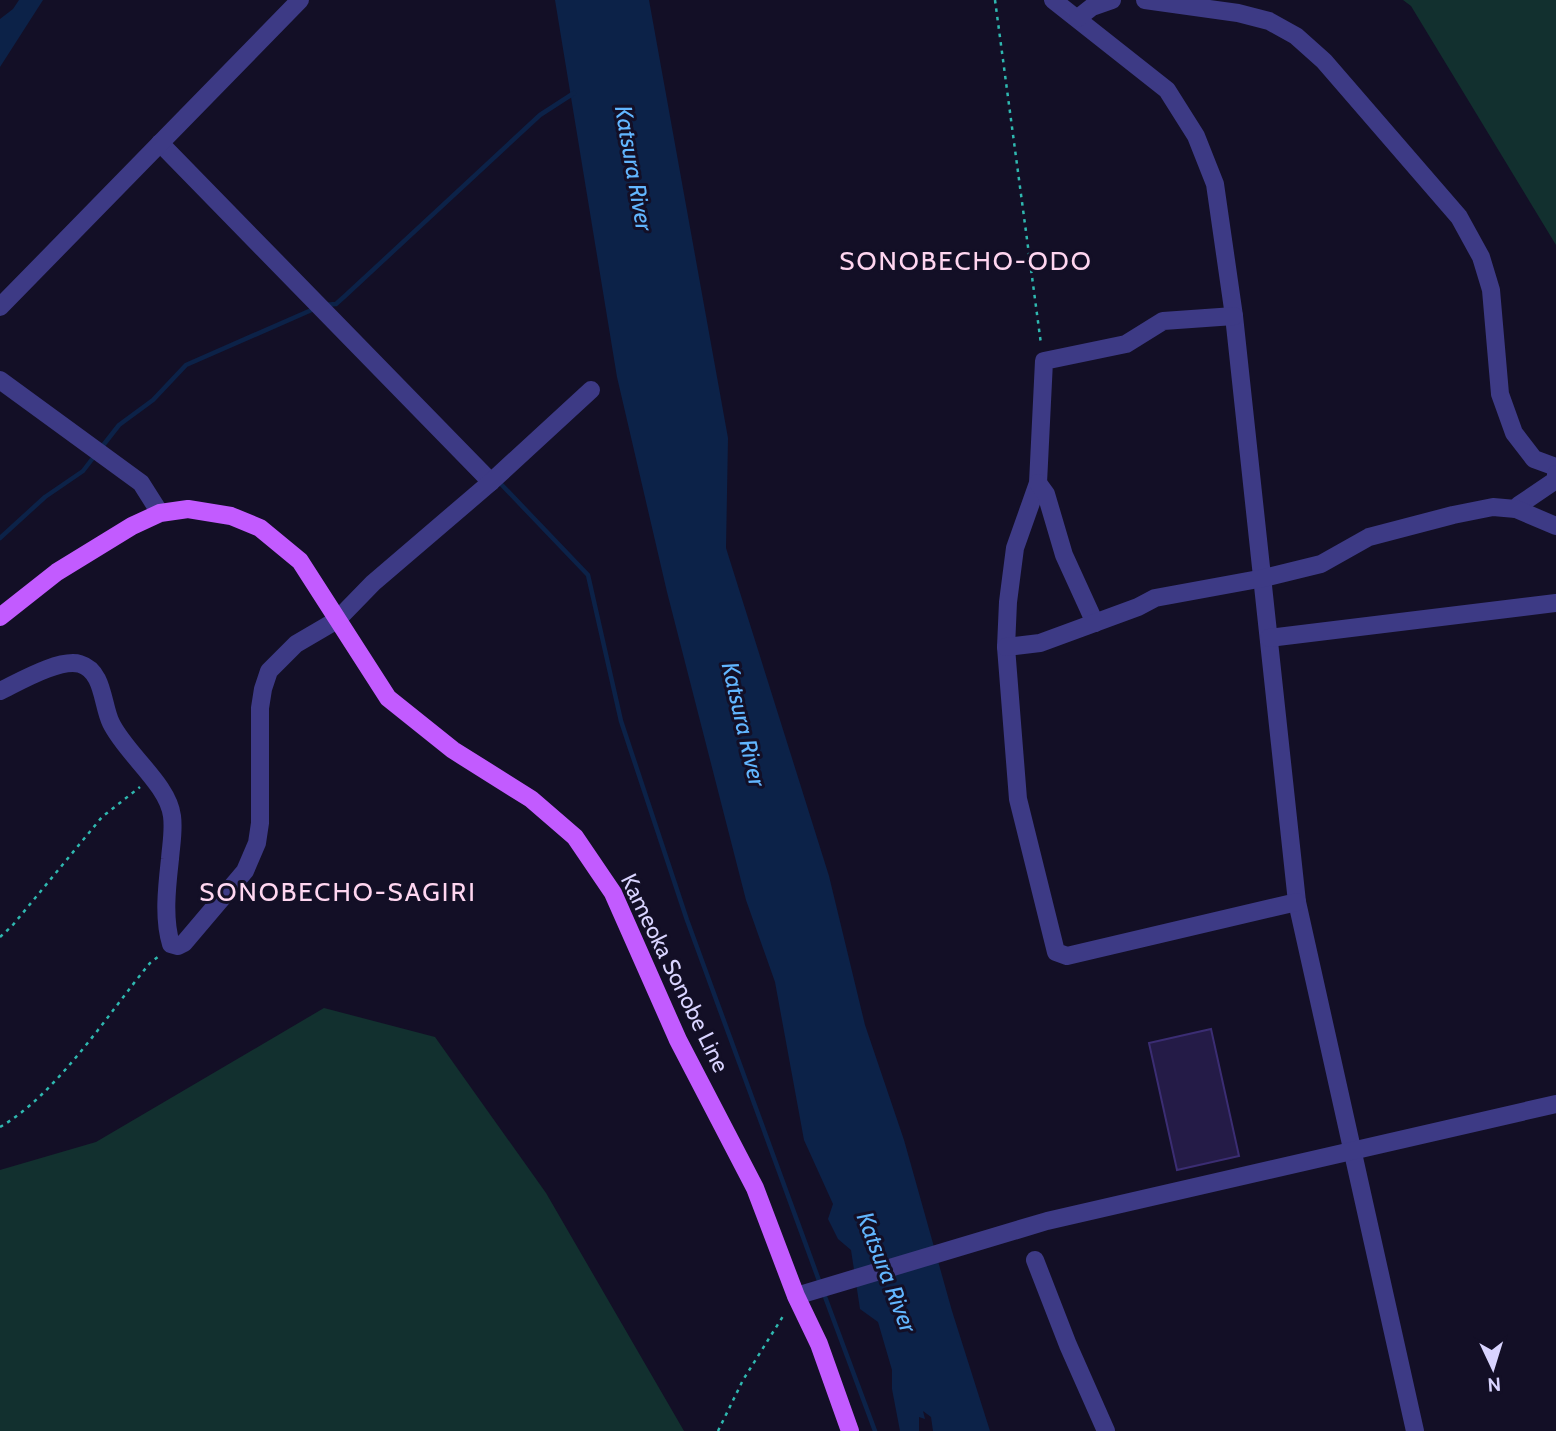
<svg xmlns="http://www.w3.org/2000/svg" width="1556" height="1431" font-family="Cabin,sans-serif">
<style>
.green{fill:#12302f}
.water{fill:#0c2248}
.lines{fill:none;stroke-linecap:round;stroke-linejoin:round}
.stream{stroke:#0c2248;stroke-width:4.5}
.building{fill:#241b47;stroke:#3b2d73;stroke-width:2}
.path{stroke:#2fb8b0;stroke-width:2.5;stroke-dasharray:3.5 5;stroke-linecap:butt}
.minor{stroke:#3d3a85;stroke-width:18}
.major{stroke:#c25bff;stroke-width:18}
.labels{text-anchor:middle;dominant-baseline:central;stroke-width:6;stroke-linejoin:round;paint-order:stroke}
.street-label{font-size:23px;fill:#d9d4ff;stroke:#130f26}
.water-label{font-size:24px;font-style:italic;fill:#62b6ff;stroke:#130f26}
.quarter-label{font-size:26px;letter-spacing:2px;fill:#ffd6f0;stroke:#130f26}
</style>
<rect width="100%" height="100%" fill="#130f26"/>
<!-- green -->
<g class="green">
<path d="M1403 0H1556V245L1411 6Z"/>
<path d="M324 1008 435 1037 546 1193 684 1431H0V1170L96 1142Z"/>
</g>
<!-- water -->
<g class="water">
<path d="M19 0H43L0 67V19L13 9Z"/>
<path d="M555 0H649L728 438 726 548 829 876 865 1025 904 1140 952 1311 990 1431H933L931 1417 923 1411 925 1419 919 1417V1431H900L892 1389V1370L878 1322 860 1309 851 1250 838 1239 828 1219 833 1204 804 1140 775 982 746 900 667 592 617 377Z"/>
</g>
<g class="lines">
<!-- stream -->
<g class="stream">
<path d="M324 305 336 304 346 295 540 115 574 93"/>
<path d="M101 448 119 425 153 400 186 365 316 308"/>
<path d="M500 483 588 575 621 721 687 920 821 1286"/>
<path d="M0 538 45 497 83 471 96 454"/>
<path d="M824 1294 875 1431"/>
</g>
</g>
<!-- building -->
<path class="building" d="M1211 1029 1239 1156 1177 1170 1149 1043Z"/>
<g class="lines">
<!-- path -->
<g class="path">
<path d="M995 0 1041 344"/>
<path d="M0 937 12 926 102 817 140 787"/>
<path d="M0 1127C56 1095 108 1014 150 963L159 956"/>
<path d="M718 1431 743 1380 785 1313"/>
</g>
<!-- minor -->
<g class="minor">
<path d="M1053 0 1167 90 1196 136 1215 184 1234 316 1297 902 1415 1431"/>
<path d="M1145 0 1238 13 1269 21 1296 36 1324 61 1459 217 1481 257 1491 290 1500 394 1514 433 1534 459 1556 467"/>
<path d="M1078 18 1092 7 1112 0"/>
<path d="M160 143 491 482"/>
<path d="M0 307 300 0"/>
<path d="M1234 316 1163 321 1126 344 1044 361 1038 483 1015 548 1008 602 1006 647 1018 799 1056 952 1067 956 1297 902"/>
<path d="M0 380 141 483 160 513"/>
<path d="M1038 483 1046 494 1064 555 1095 623"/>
<path d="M1516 509 1519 505 1556 480V474"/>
<path d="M1269 638 1556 603"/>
<path d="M1006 647 1040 643 1138 607 1155 598 1264 578 1321 564 1369 537 1453 515 1493 507 1516 509 1556 526"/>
<path d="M0 691C19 682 60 658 80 664 104 671 102 705 111 723 126 754 168 784 172 816 174 831 171 845 170 859 167 886 163 918 171 944L178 946 184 943 245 871 257 843 260 823V708L263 689 269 671 296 644 337 620 373 583 491 482 591 390"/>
<path d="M1035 1260 1068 1345 1106 1431"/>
<path d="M796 1296 1047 1221 1556 1104"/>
</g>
<!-- major -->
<path class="major" d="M0 617 57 572 132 526 160 513 188 509 231 516 260 528 300 561 388 698 453 750 531 799 575 837 613 893 678 1040 755 1188 796 1296 819 1344 850 1431"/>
</g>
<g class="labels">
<!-- street labels -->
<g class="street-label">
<text transform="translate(675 973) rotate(64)">Kameoka Sonobe Line</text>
</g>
<!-- water labels -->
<g class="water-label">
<text transform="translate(634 168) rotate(80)">Katsura River</text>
<text transform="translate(744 724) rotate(77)">Katsura River</text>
<text transform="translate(887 1272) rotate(69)">Katsura River</text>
</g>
<!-- quarter labels -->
<g class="quarter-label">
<text x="966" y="261">SONOBECHO-ODO</text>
<text x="338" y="892">SONOBECHO-SAGIRI</text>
</g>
</g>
<!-- north arrow -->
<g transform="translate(1493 1368) rotate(176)" stroke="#130f26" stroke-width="5" paint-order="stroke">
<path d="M0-5L12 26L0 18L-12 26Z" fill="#d9d4ff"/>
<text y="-10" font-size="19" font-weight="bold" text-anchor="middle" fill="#d9d4ff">N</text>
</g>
</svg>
